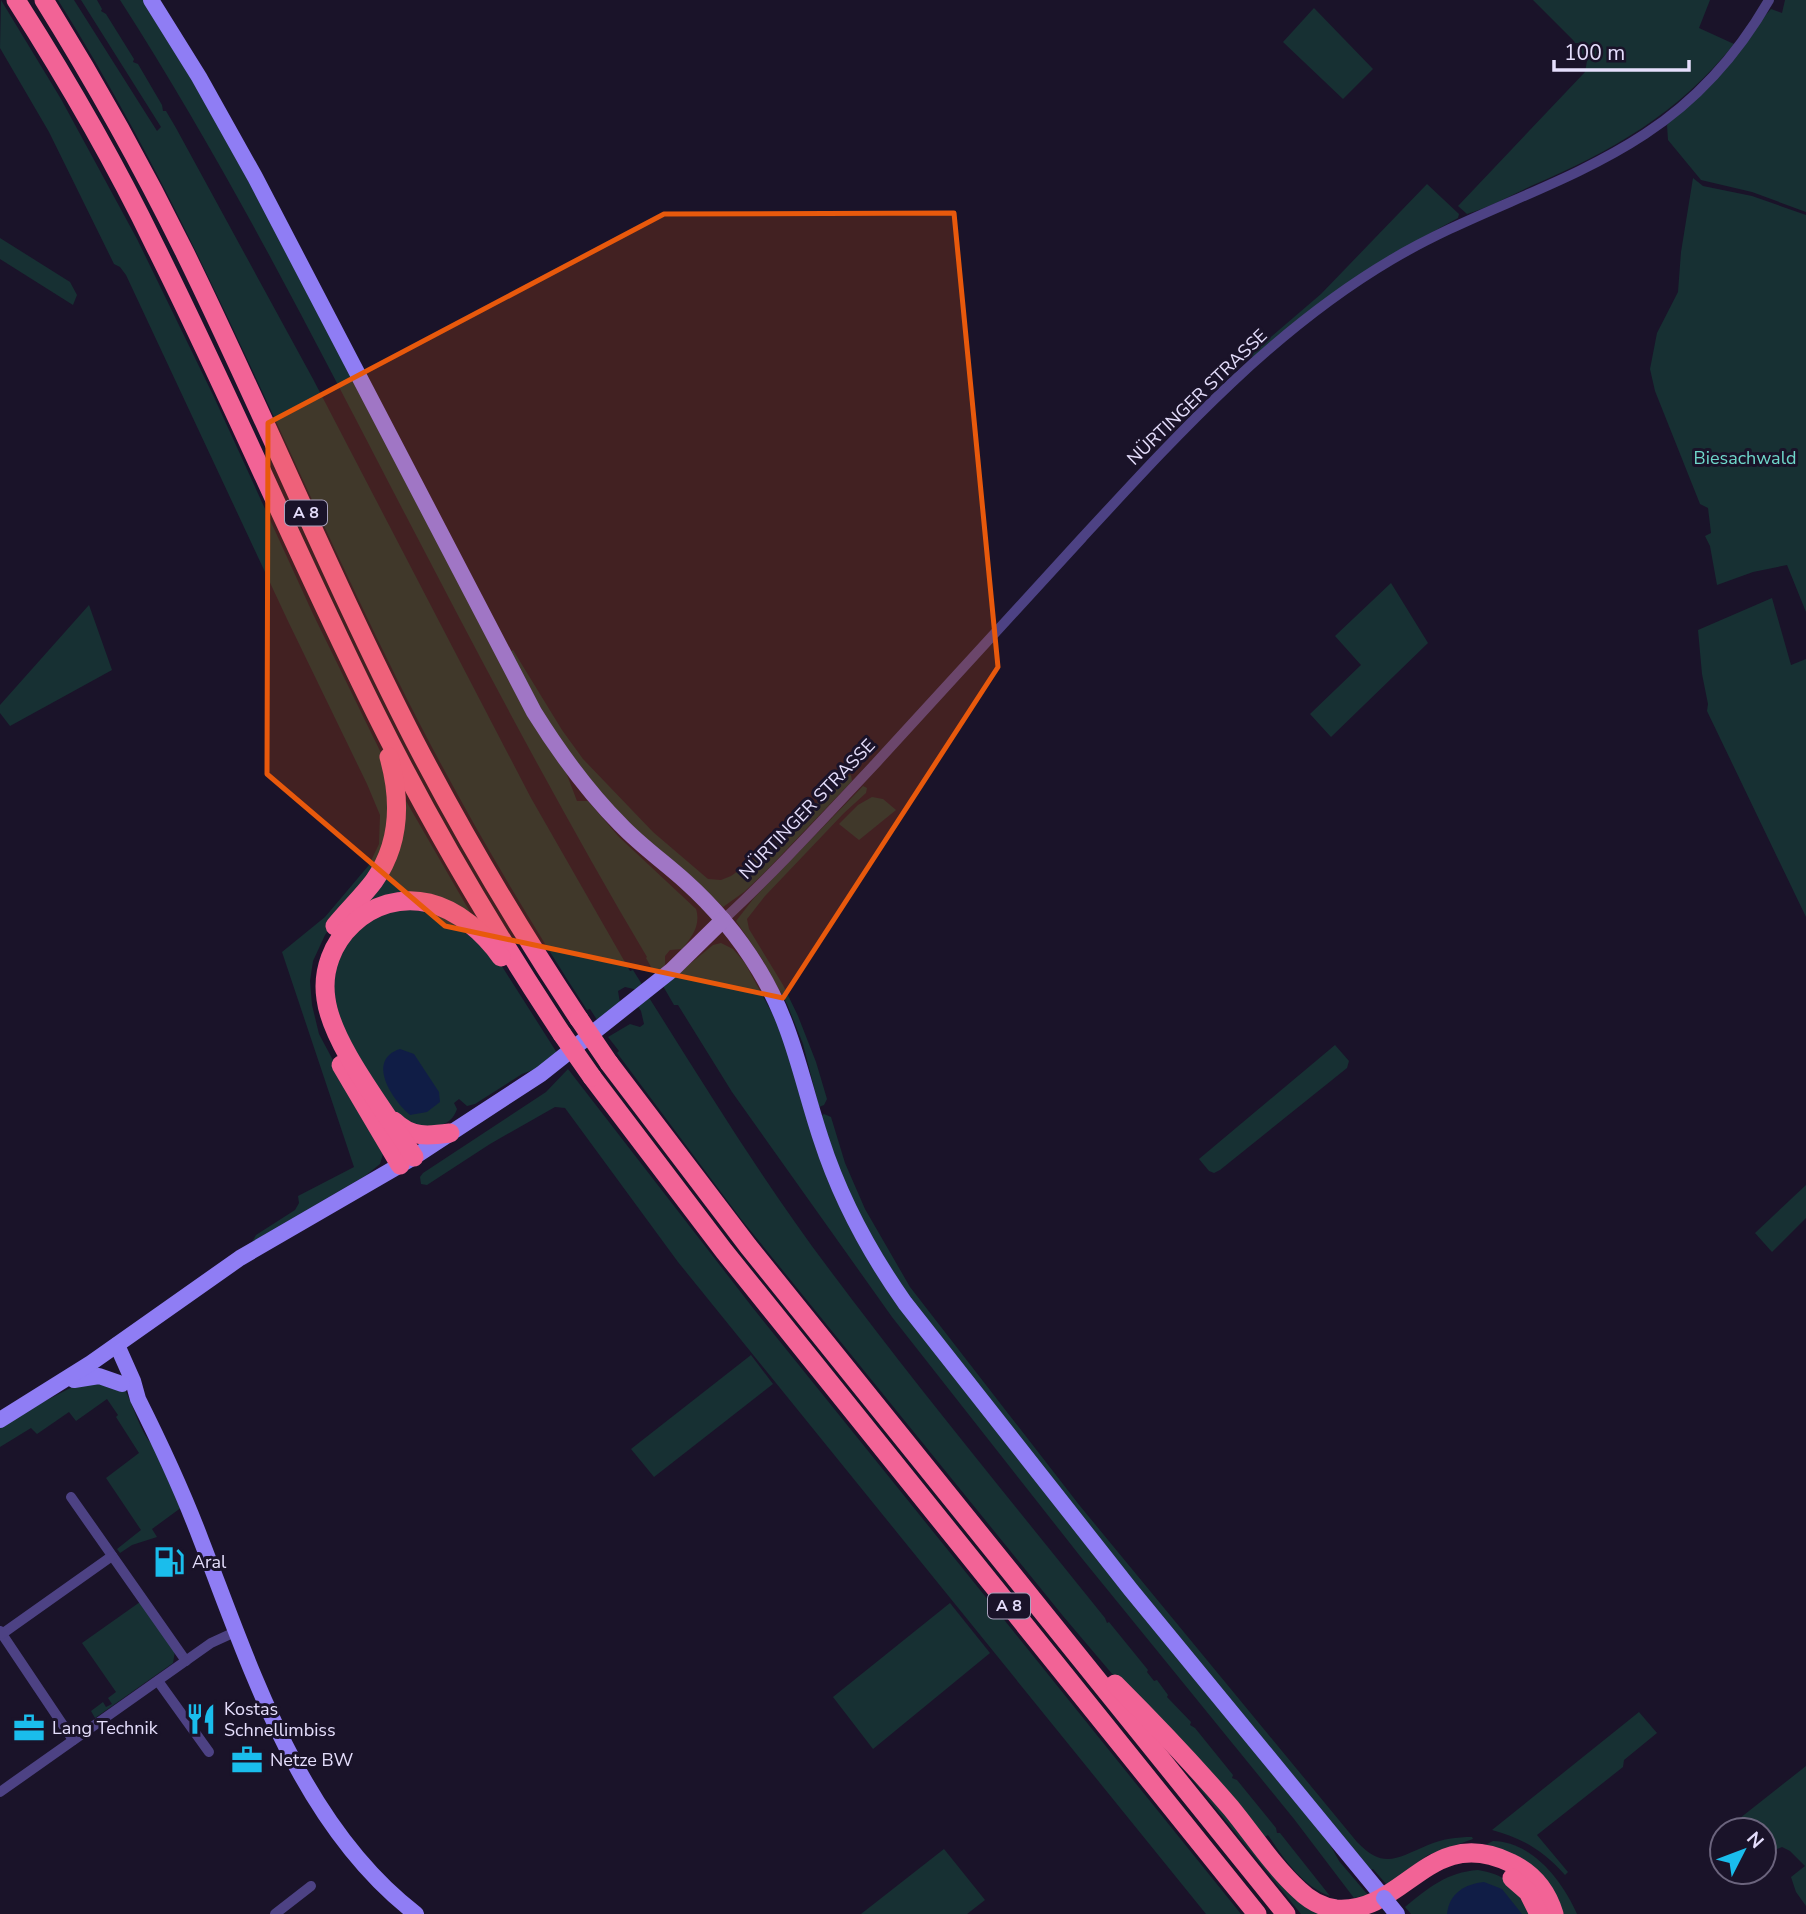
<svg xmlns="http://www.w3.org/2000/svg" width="1806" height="1914" font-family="'Nunito Sans',sans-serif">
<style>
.green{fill:#173033}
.water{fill:#101d46}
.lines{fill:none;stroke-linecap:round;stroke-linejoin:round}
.street{stroke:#4d4284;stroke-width:10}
.secondary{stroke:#8f7df4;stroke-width:16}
.highway{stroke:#f26396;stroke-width:19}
.secondary-bridge{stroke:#8f7df4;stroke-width:16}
.highway-bridge{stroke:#f26396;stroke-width:19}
.marked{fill:#e8590c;fill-opacity:0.2;stroke:#e8590c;stroke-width:5;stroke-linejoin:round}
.labels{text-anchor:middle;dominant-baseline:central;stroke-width:6;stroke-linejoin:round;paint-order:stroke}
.shield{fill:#1a1329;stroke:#a8a1bd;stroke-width:2}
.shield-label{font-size:16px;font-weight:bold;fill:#e5defc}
.street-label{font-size:18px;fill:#e5defc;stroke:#1a1329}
.park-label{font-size:18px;fill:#6fd8cb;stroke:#1a1329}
.poi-label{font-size:18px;fill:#e5defc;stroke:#1a1329;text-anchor:start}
</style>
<rect width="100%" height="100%" fill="#1a1329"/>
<!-- green -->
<g class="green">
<path d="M1 0 61 99 137 239 214 397 313 614 384 759 392 785 385 852 325 935 313 961 310 981 312 1005 319 1034 383 1154 380 1164 365 1176 252 1242 256 1235 295 1210 299 1203 298 1196 354 1167 282 952 325 917 369 865 379 844 380 815 367 784 287 619 126 275 120 267 114 264 49 132 0 48Z"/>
<path d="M58 0H74L157 131 161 127 81 0H97L102 9 101 11 106 14 134 59 133 62 138 64 162 105 163 111H166L176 128 313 379 531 798 630 971 633 970 643 986 638 990 625 987 618 991 620 1003 599 1023 590 1009 587 1010C517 902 453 792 396 677 284 451 193 215 58 0Z"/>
<path d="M120 0H145L206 100 564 767 577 801H588L619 837 696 909C701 925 692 937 682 949L670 950 665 956V965L655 974 646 958 647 957C556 804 474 646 392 489 306 323 221 157 120 0Z"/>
<path d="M1533 0H1710L1699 28 1734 44C1678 114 1612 151 1531 186 1510 196 1489 207 1467 214L1458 206 1585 72 1587 61 1573 40Z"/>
<path d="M1785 0H1806V212L1752 192 1701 180 1668 140 1667 125 1771 9 1782 13Z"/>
<path d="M1314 8 1373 69 1343 99 1283 42Z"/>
<path d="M1693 178 1703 186 1752 196 1806 215V612L1787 565 1753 572 1717 585 1710 546 1705 536 1711 533 1708 508 1700 504 1655 391 1650 369 1657 333 1678 292 1681 252Z"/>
<path d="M1427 184 1459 214 1458 218 1396 252 1254 357 1248 356 1247 354 1265 342 1321 294Z"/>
<path d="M0 238 70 282 77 295 73 305 0 259Z"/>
<path d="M1391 583 1428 643 1331 737 1310 714 1361 665 1335 636Z"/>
<path d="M1772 598 1791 665 1806 659V917L1707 711 1708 704 1702 674 1698 630Z"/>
<path d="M89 605 112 670 10 726 0 713V705Z"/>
<path d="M513 650 562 730 583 759 653 832 708 879 721 880 731 876 763 853 791 830 842 777 851 775 852 781 765 872 744 892 723 907 690 875 646 839 603 796 556 735 508 653Z"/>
<path d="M863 786 867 788 866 793 844 813 765 896 747 919 749 929 783 985 798 1016 816 1062 827 1099 824 1105 819 1107 803 1044 787 1004 762 959 736 921 754 898Z"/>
<path d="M872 797 883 799 896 810 859 840 839 824 858 805Z"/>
<path d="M406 801 470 912 369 907 370 893 402 802Z"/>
<path d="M385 909 441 911 498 960 559 1056 546 1065 522 1074 475 1104 467 1106 459 1099 454 1103 457 1109C449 1133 423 1126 403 1124L343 1036 329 986 343 942Z"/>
<path d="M721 943 733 949 745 963 779 1026 851 1229 1325 1835 1339 1861 1368 1895 1354 1898 1294 1819 1080 1556 892 1317 732 1092 678 1005H674L663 986 713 945Z"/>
<path d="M648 996C706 1088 763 1181 829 1269 918 1388 1012 1502 1105 1618L1107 1623 1109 1622 1148 1670 1147 1672 1154 1681 1157 1680 1168 1695 1167 1697 1191 1722 1190 1725 1195 1728 1233 1775 1232 1778 1237 1780 1276 1828 1277 1833H1280L1330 1896C1303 1887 1283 1858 1268 1835L1262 1839 1113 1675 1063 1616 741 1219 617 1053 619 1051 608 1037 630 1024 640 1027 644 1024 641 1011 637 1005Z"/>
<path d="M1335 1045 1349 1061 1347 1068 1220 1170 1214 1173 1209 1171 1199 1159Z"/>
<path d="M568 1069 753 1308 1241 1914H1206L678 1262 565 1108 555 1107 490 1144 427 1185 421 1184 420 1177 423 1173 546 1092Z"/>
<path d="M824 1114 831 1117 845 1163 865 1209 910 1287 1080 1506 1357 1842C1384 1870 1397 1858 1428 1845 1442 1839 1457 1837 1472 1837L1473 1839 1428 1855 1387 1885 1373 1869 1371 1870 1147 1601 908 1297 850 1200 821 1116Z"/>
<path d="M1806 1185V1218L1772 1252 1755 1233Z"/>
<path d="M751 1355 773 1384 654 1477 631 1449Z"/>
<path d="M86 1380 125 1390C133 1405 142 1436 153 1445L182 1507 152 1529 157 1537 132 1545 120 1553 117 1549 141 1530 106 1478 139 1453 116 1417 118 1415 107 1399 76 1421 69 1412 37 1434 31 1428 0 1447V1424Z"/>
<path d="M140 1602 175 1651 173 1663 95 1718 91 1711 103 1702 106 1707 112 1704 108 1698 116 1692 82 1643Z"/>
<path d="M950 1603 990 1653 873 1749 833 1697Z"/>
<path d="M1639 1712 1657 1733 1624 1760 1623 1767 1537 1835 1568 1872 1565 1875C1544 1851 1522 1838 1492 1830Z"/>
<path d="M1179 1763 1334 1914H1301Z"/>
<path d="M1806 1766V1906L1796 1892 1791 1877 1805 1866 1790 1851 1782 1847 1775 1850H1764V1830H1742L1735 1822Z"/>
<path d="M1493 1841C1533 1842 1562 1881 1577 1914H1560L1481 1847Z"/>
<path d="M944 1849 985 1900 967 1914H861Z"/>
<path d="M1478 1870C1510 1875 1516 1889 1532 1914H1411L1405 1907C1428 1888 1447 1872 1478 1870Z"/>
</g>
<!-- water -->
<g class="water">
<path d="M400 1049 414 1054 439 1092 440 1102 427 1112 410 1115C393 1101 365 1060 400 1049Z"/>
<path d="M1484 1882 1502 1889 1522 1914H1447C1449 1893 1465 1884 1484 1882Z"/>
</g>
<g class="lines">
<!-- street -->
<g class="street">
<path d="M723 920C777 870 826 816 876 763 945 688 1014 613 1082 538 1176 436 1271 331 1391 260 1473 211 1566 186 1645 134 1697 100 1738 54 1769 0"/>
<path d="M71 1497 186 1661"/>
<path d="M0 1631 73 1740"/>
<path d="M2 1634 112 1556"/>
<path d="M158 1681 209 1752"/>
<path d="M0 1792 211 1643 235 1632"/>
<path d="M275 1914 311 1886"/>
</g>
<!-- secondary -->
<g class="secondary">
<path d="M151 0 199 77 255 177 534 712C559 752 588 792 621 825 641 846 664 862 685 881 714 907 739 937 759 970 793 1026 801 1079 821 1139 840 1198 869 1252 905 1303L1131 1590 1384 1898"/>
<path d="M117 1345 133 1381 138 1399C161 1445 183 1492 201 1540 252 1671 300 1825 416 1914"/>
<path d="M74 1380 99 1376 122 1384"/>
<path d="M0 1420 91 1363 240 1258 414 1157 541 1074 672 970 723 920"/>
</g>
<!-- highway -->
<g class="highway">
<path d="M16 0C67 80 114 161 155 246 232 400 299 559 376 714 431 825 494 931 562 1034"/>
<path d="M44 0C95 82 142 166 185 253 264 414 332 580 414 740 464 836 519 929 579 1019"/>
<path d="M335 926C347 911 362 897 374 881 401 843 401 800 389 757"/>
<path d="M609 1063 748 1246 1286 1914"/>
<path d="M341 1065 400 1165"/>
<path d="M592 1077 724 1251 1257 1914"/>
<path d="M394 1121C411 1138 428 1136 450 1133"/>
<path d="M414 1157C388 1114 332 1046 326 999 317 941 372 889 429 903 458 910 484 933 501 957"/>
<path d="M1115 1684C1155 1724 1194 1765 1231 1808 1253 1835 1273 1866 1299 1890 1309 1900 1322 1907 1336 1909 1405 1914 1429 1823 1511 1863 1532 1873 1547 1891 1554 1914"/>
<path d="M1512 1878 1528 1892 1539 1914"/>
</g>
<!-- secondary-bridge -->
<path class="secondary-bridge" d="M1384 1898 1397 1914"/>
<!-- highway-bridge -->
<g class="highway-bridge">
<path d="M579 1019 609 1063"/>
<path d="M562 1034 592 1077"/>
</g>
</g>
<!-- marked area -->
<path class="marked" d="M954 213 998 667 783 998 445 926 267 774 268 423 664 214Z"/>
<!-- icons -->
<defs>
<symbol id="fuel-bare" viewBox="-9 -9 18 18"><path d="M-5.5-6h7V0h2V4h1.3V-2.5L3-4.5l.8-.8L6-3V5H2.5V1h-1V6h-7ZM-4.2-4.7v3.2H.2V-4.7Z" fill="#1abdec" stroke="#1a1329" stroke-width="2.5" paint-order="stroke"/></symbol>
<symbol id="restaurant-bare" viewBox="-9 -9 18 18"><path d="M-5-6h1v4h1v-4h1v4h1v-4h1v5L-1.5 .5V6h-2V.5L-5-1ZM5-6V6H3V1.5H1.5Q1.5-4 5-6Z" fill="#1abdec" stroke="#1a1329" stroke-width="2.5" paint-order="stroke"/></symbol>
<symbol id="office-bare" viewBox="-9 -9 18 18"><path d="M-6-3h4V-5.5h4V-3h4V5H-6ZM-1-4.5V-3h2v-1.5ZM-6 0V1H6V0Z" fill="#1abdec" stroke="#1a1329" stroke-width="2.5" paint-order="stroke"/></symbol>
</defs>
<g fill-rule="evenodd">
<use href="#fuel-bare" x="147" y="1540" width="44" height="44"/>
<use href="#restaurant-bare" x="179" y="1697" width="44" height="44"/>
<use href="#office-bare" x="7" y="1706" width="44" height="44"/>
<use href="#office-bare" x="225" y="1738" width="44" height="44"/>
</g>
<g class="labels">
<!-- shield labels -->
<g class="shield">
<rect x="285" y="500.5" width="42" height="25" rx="5"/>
<rect x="988" y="1593.5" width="42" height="25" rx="5"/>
</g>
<g class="shield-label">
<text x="306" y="513">A 8</text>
<text x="1009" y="1606">A 8</text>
</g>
<!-- street labels -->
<g class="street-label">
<text transform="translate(1197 397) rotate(-44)">NÜRTINGER STRASSE</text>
<text transform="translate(807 809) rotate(-46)">NÜRTINGER STRASSE</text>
</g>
<!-- park labels -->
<g class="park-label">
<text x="1745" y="458">Biesachwald</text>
</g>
<!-- poi labels -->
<g class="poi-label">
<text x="192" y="1562">Aral</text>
<text x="224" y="1709">Kostas<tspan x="224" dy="21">Schnellimbiss</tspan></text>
<text x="52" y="1728">Lang Technik</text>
<text x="270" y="1760">Netze BW</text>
</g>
</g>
<!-- north arrow -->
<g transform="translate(1743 1851) rotate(48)"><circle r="33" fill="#1a1329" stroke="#6b647d" stroke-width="2"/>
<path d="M0-5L12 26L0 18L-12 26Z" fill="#1abdec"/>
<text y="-10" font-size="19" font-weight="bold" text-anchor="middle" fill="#e5defc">N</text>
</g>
<!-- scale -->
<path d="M1554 60v10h135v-10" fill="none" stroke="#e5defc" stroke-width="3.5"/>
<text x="1564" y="60" font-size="21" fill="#e5defc" stroke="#1a1329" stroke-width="5" paint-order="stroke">100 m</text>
</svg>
